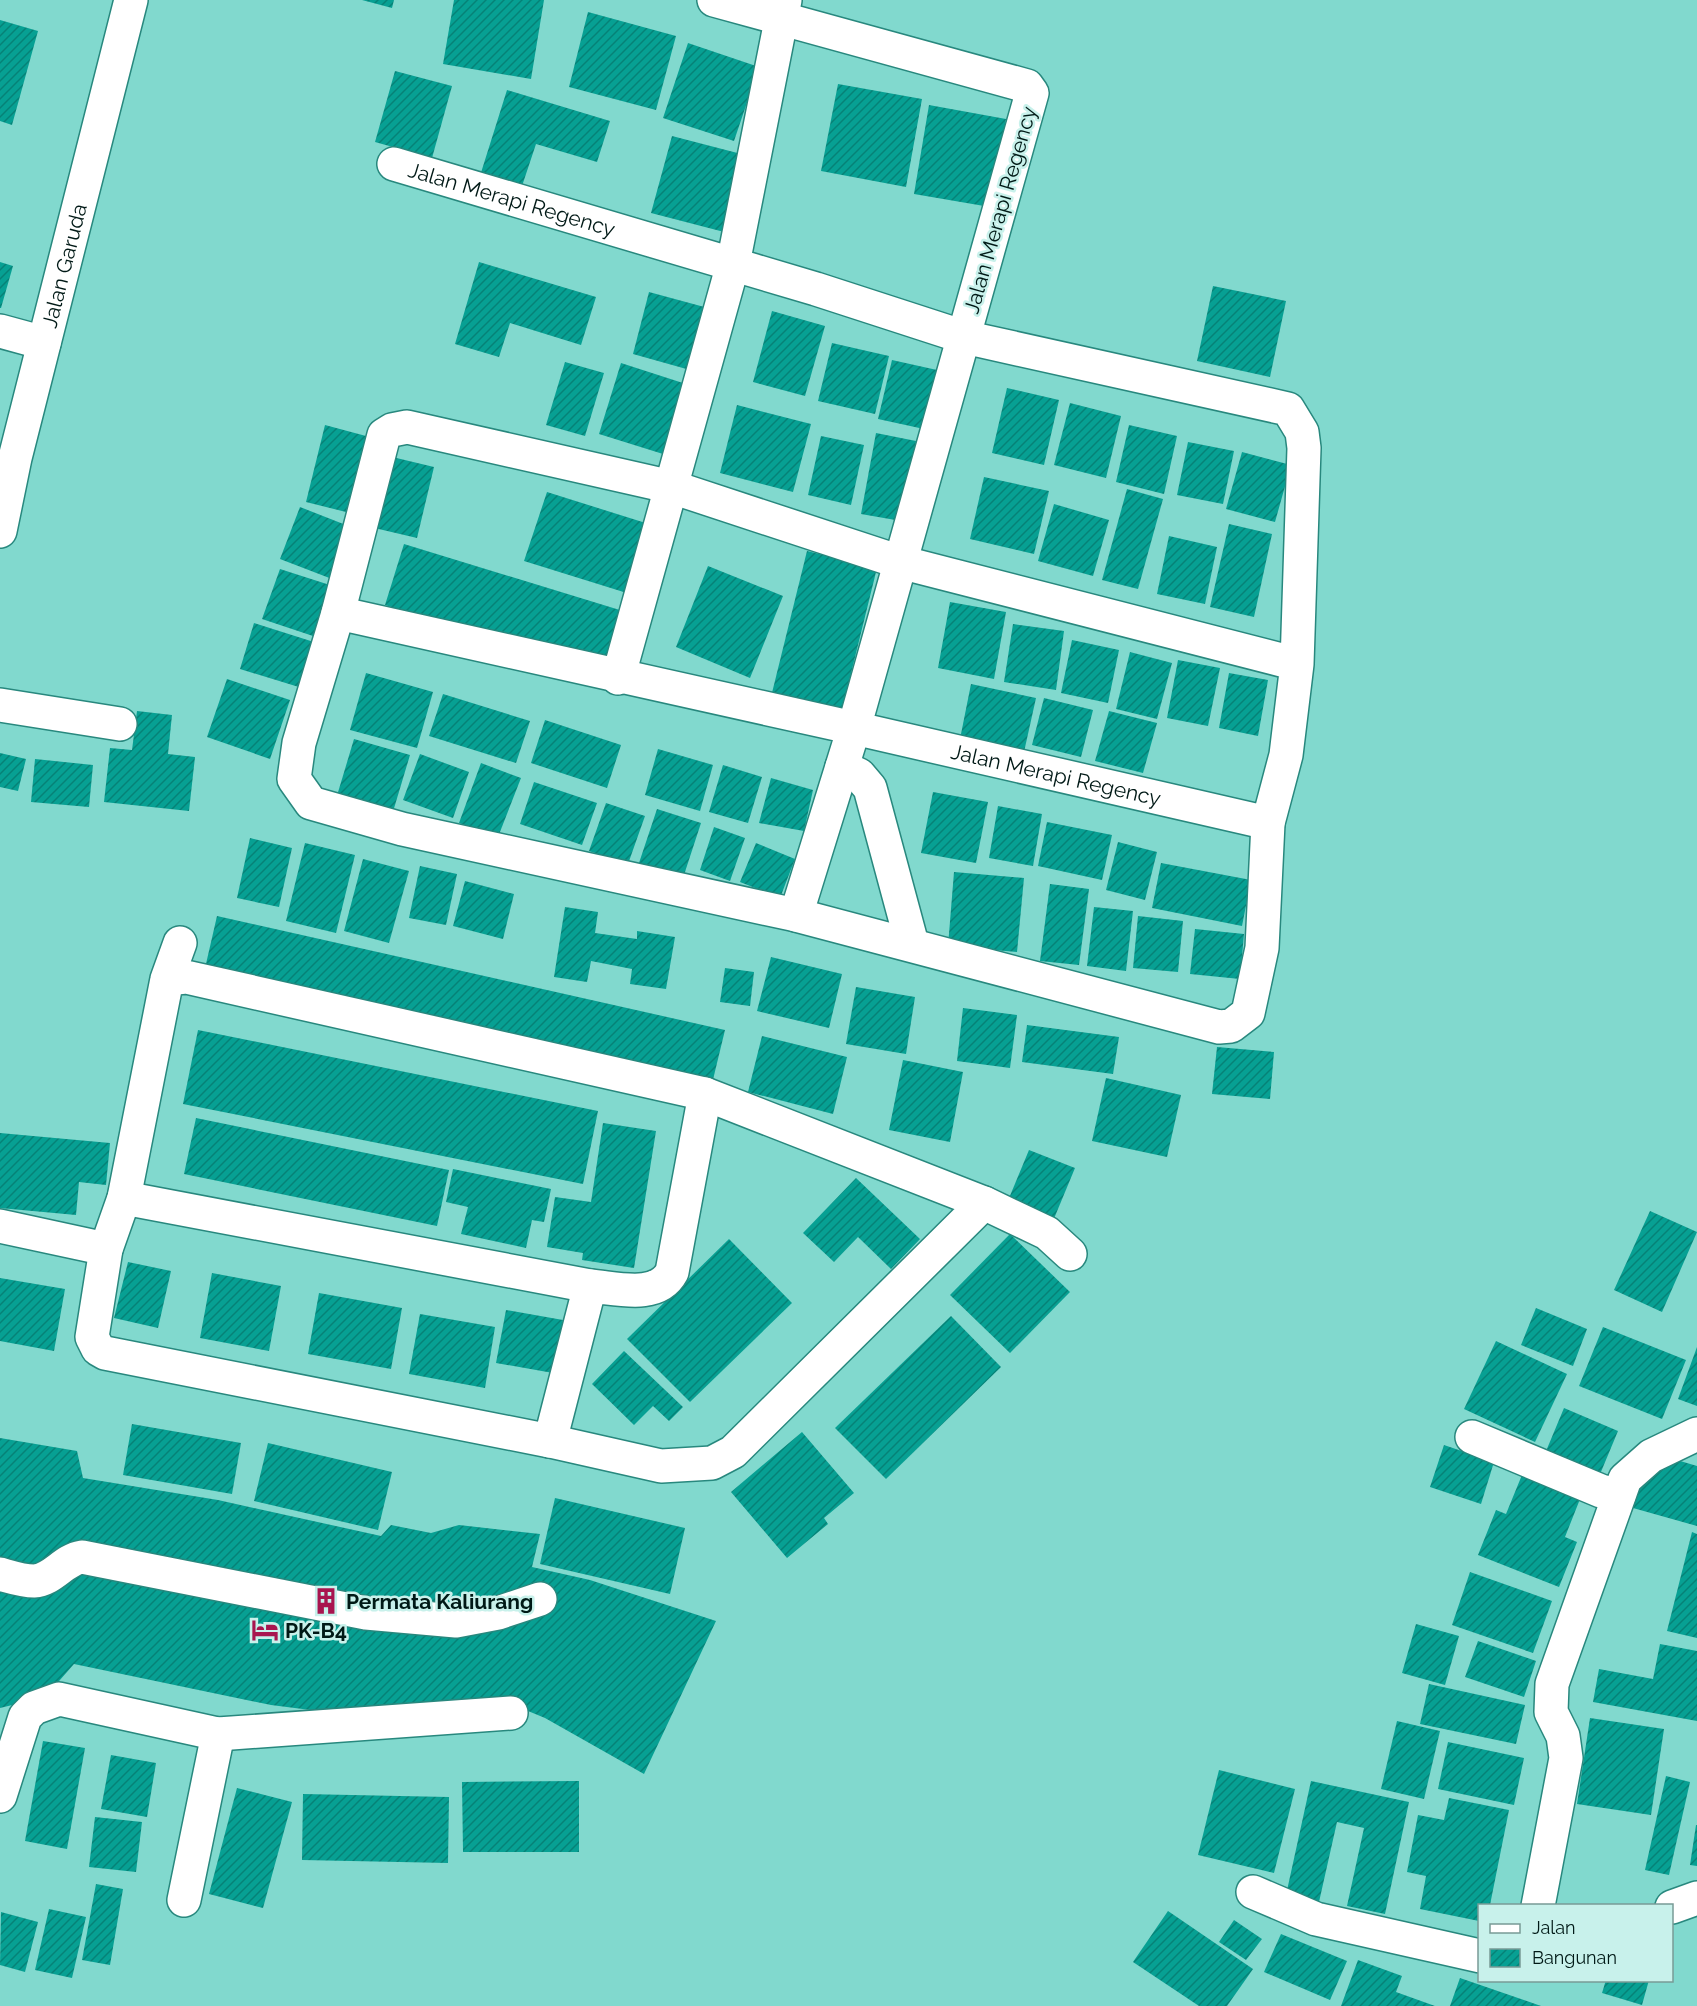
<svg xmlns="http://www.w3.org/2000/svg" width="1697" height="2006" font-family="Raleway,sans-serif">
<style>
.building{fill:url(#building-hatch)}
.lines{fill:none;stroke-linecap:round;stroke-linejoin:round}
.minor-casing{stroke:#28887e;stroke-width:36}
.minor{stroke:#fff;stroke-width:33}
.labels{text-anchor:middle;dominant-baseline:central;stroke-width:5;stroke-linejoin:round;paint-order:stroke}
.street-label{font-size:21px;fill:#001916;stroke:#c8f1eb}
.poi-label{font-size:21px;font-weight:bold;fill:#001916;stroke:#c8f1eb;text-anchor:start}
</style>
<defs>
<pattern id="building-hatch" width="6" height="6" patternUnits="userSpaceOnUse" patternTransform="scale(1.5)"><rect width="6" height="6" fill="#07a093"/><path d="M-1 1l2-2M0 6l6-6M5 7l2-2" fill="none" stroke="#068277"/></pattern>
</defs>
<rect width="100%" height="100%" fill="#81d9ce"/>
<!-- building -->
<g class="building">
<path d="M362 0H394L392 8Z"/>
<path d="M454 0H544L531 79 443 64Z"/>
<path d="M588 12 676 36 656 110 569 87Z"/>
<path d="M0 20 38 31 12 125 0 121Z"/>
<path d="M688 43 759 67 734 141 663 118Z"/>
<path d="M395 71 452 86 432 158 375 142Z"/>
<path d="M838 84 922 99 906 187 821 171Z"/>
<path d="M507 90 610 121 597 162 536 144 520 192 479 179Z"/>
<path d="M929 105 1006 119 990 207 914 194Z"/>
<path d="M672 136 749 156 728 233 651 213Z"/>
<path d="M0 262 13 266 1 308H0Z"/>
<path d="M479 262 596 297 581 345 510 323 499 357 455 344Z"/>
<path d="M1213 286 1286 301 1270 377 1197 361Z"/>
<path d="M649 292 708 308 690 370 633 354Z"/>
<path d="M772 311 825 326 805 396 753 382Z"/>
<path d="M832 343 889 356 875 414 818 401Z"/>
<path d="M892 360 937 370 924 429 878 419Z"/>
<path d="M565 362 604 373 585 436 546 425Z"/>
<path d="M621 363 686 384 663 454 599 434Z"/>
<path d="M1007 388 1059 400 1044 465 992 453Z"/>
<path d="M1070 403 1121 416 1106 478 1054 465Z"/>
<path d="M737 405 811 424 793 492 720 473Z"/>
<path d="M325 425 366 436 346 512 306 502Z"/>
<path d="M1129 425 1177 436 1164 494 1116 482Z"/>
<path d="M876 433 916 441 901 521 861 514Z"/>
<path d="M821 436 864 445 851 505 808 495Z"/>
<path d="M1188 442 1234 451 1223 504 1177 495Z"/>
<path d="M1242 452 1291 465 1275 522 1226 509Z"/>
<path d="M384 455 434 467 417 538 366 526Z"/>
<path d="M984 477 1049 491 1034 554 970 539Z"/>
<path d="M1127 489 1163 499 1138 589 1102 580Z"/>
<path d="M547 492 652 525 630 594 524 561Z"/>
<path d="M1054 504 1109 520 1093 576 1038 561Z"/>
<path d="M300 507 351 527 332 579 280 559Z"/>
<path d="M1229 524 1272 534 1254 617 1210 607Z"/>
<path d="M1169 536 1217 547 1205 604 1157 594Z"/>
<path d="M404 544 623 611 605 672 385 605Z"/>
<path d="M807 551 877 568 839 722 769 705Z"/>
<path d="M708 566 783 596 750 678 676 647Z"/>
<path d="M280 569 336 587 319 638 262 619Z"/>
<path d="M950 602 1006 612 994 679 938 668Z"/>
<path d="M254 623 317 643 302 688 240 669Z"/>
<path d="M1013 624 1064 631 1056 690 1004 682Z"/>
<path d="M1072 640 1119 650 1108 703 1061 693Z"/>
<path d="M1130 652 1172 663 1157 719 1116 709Z"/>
<path d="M1178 660 1220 668 1208 726 1167 718Z"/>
<path d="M366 673 433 692 417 748 350 730Z"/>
<path d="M1229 673 1268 680 1258 736 1219 728Z"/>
<path d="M227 679 290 700 270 759 207 737Z"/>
<path d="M971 684 1036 698 1024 752 960 739Z"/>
<path d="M443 694 530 721 516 763 429 736Z"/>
<path d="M1044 698 1093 710 1081 757 1032 745Z"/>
<path d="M137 711 172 715 168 754 195 757 189 811 104 802 110 748 132 750Z"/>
<path d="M1109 711 1157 723 1143 773 1095 761Z"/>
<path d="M545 720 621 745 607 788 531 763Z"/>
<path d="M354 739 410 755 392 815 336 799Z"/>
<path d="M658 749 713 765 700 811 645 795Z"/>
<path d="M0 753 26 759 18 791 0 787Z"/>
<path d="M420 754 469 772 453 818 403 800Z"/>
<path d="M35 759 93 765 89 807 31 802Z"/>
<path d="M481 763 521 778 498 837 459 823Z"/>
<path d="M723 765 762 777 748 823 709 812Z"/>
<path d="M771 778 813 790 804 831 759 823Z"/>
<path d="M534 782 597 803 582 845 520 824Z"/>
<path d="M933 792 988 802 976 863 921 853Z"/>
<path d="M606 803 645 816 628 864 589 851Z"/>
<path d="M998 806 1042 814 1033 866 989 858Z"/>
<path d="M657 809 701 823 683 878 639 863Z"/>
<path d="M1047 822 1112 835 1102 880 1038 866Z"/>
<path d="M714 827 745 838 730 881 700 870Z"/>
<path d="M250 838 292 848 279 907 237 898Z"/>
<path d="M1118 842 1157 852 1145 900 1106 890Z"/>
<path d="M305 843 355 855 336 933 286 921Z"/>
<path d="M756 843 795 859 780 898 740 882Z"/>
<path d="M363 859 409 871 389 943 344 931Z"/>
<path d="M1161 863 1251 880 1242 926 1152 908Z"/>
<path d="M420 866 457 874 446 925 409 918Z"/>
<path d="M954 872 1024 878 1017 952 948 946Z"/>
<path d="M465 881 514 894 503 939 453 926Z"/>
<path d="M1050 884 1089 889 1079 965 1040 961Z"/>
<path d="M565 907 598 912 595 933 637 939V931L675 937 666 989 630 984 632 969 591 961 587 982 554 977Z"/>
<path d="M1094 907 1133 911 1126 971 1087 966Z"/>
<path d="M217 916 725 1030 710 1092 203 977Z"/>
<path d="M1138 916 1183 921 1178 972 1133 968Z"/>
<path d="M1195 929 1244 934 1240 979 1190 974Z"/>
<path d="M771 957 842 974 829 1028 757 1011Z"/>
<path d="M725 968 754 972 750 1006 720 1002Z"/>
<path d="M856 987 915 997 906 1054 846 1044Z"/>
<path d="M963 1008 1017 1015 1010 1068 957 1061Z"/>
<path d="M1027 1025 1119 1037 1113 1074 1022 1062Z"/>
<path d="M198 1030 598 1111 583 1184 183 1104Z"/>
<path d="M762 1036 847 1057 833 1114 748 1092Z"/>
<path d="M1217 1047 1274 1052 1270 1099 1212 1094Z"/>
<path d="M903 1060 963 1072 950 1142 889 1130Z"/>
<path d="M1106 1078 1181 1095 1167 1157 1092 1141Z"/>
<path d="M196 1118 449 1170 437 1226 184 1174Z"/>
<path d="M603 1123 656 1131 634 1268 582 1260 583 1253 547 1247 555 1197 591 1202Z"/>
<path d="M0 1133 110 1143 106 1185 79 1182 76 1215 0 1208Z"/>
<path d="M1029 1150 1075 1168 1053 1221 1007 1203Z"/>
<path d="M453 1169 551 1189 544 1222 532 1220 526 1248 461 1234 468 1207 446 1202Z"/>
<path d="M856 1178 920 1239 891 1269 858 1237 834 1262 803 1233Z"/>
<path d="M1650 1211 1697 1232 1662 1312 1614 1290Z"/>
<path d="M1010 1234 1070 1292 1010 1353 950 1295Z"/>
<path d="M729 1239 792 1303 690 1402 627 1339Z"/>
<path d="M128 1262 171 1271 158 1328 114 1318Z"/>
<path d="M212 1273 281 1286 269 1351 200 1338Z"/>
<path d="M0 1278 65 1289 54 1351 0 1341Z"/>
<path d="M319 1293 402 1308 391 1369 308 1354Z"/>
<path d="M1536 1308 1587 1329 1573 1366 1521 1345Z"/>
<path d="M506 1310 563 1320 553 1373 496 1363Z"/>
<path d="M420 1314 495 1327 485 1388 409 1374Z"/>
<path d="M951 1316 1001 1367 886 1479 835 1428Z"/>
<path d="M1603 1327 1686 1360 1662 1419 1579 1386Z"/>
<path d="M1496 1341 1567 1374 1535 1442 1464 1409Z"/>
<path d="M1697 1347V1406L1678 1399Z"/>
<path d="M624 1351 683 1407 669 1421 653 1406 634 1425 592 1384Z"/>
<path d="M1564 1408 1618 1431 1598 1479 1544 1456Z"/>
<path d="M132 1424 241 1443 232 1494 123 1475Z"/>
<path d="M802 1432 854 1493 824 1518 828 1524 787 1558 731 1492Z"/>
<path d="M0 1438 77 1451 83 1478 218 1500 381 1536 391 1525 431 1533 459 1525 540 1534 532 1567 590 1580 716 1621 644 1774 545 1718 494 1697 350 1715 271 1705 74 1664 45 1697 0 1708Z"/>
<path d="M268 1443 392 1472 378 1530 254 1501Z"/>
<path d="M1444 1445 1494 1462 1481 1504 1430 1487Z"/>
<path d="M1660 1455 1697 1466V1526L1633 1508 1644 1471Z"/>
<path d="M1524 1470 1582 1494 1565 1537 1577 1542 1559 1587 1478 1555 1496 1510 1506 1514Z"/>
<path d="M555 1498 685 1528 670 1594 540 1564Z"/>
<path d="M1692 1532 1697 1534V1638L1667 1631Z"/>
<path d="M1470 1572 1552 1601 1533 1653 1452 1625Z"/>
<path d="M1416 1624 1459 1636 1445 1685 1402 1673Z"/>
<path d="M1478 1641 1536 1661 1524 1697 1465 1677Z"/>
<path d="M1660 1644 1697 1651V1721L1593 1702 1599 1669 1653 1679Z"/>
<path d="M1429 1684 1525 1705 1516 1744 1420 1724Z"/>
<path d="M1590 1718 1664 1729 1651 1815 1577 1804Z"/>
<path d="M1397 1721 1440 1731 1424 1799 1381 1789Z"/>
<path d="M43 1741 85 1748 67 1849 25 1841Z"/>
<path d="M1448 1742 1524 1758 1514 1805 1438 1789Z"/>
<path d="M111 1755 156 1763 147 1817 101 1809Z"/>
<path d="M1219 1770 1295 1789 1274 1873 1198 1855Z"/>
<path d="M1666 1776 1690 1782 1669 1875 1645 1870Z"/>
<path d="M579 1781V1852H463L462 1782Z"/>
<path d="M1311 1781 1409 1802 1385 1914 1347 1906 1364 1828 1337 1822 1319 1902 1286 1895Z"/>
<path d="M237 1788 292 1802 263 1908 209 1894Z"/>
<path d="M303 1794 449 1797 448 1863 302 1860Z"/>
<path d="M1449 1798 1509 1810 1490 1905H1479V1921L1420 1909 1426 1876 1407 1872 1418 1815 1444 1820Z"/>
<path d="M95 1817 142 1822 136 1872 89 1867Z"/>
<path d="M1696 1825H1697V1866L1690 1865Z"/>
<path d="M96 1884 123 1889 110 1965 82 1960Z"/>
<path d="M49 1909 86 1917 72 1978 35 1970Z"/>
<path d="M1168 1911 1253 1969 1227 2006H1199L1133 1962Z"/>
<path d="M1 1912 38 1922 25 1972 0 1965Z"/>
<path d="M1234 1920 1262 1939 1246 1960 1219 1942Z"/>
<path d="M1281 1934 1347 1961 1330 2000 1264 1972Z"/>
<path d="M1358 1960 1402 1976 1396 1992 1435 2006H1341Z"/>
<path d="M1460 1978 1541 2006H1450Z"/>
<path d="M1606 1980H1649L1642 2005 1602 1993Z"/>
</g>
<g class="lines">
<defs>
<g id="minor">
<path id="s1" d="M714 0 1027 86 1032 93 854 728 1268 823"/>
<path id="s2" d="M394 164 816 289 964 337 1288 409 1302 432 1304 448 1297 664 1286 755 1268 823 1262 948 1248 1013 1231 1026 1219 1027 796 915 402 829 311 803 294 779 299 743 338 613 384 435 392 430 407 427 672 487 900 562 1297 664"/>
<path d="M0 331 44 343"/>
<path id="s3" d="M0 531 15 458 131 0"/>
<path d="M338 613 854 728 796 915"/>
<path d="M618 678 733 264 785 0"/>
<path d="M0 705 120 724"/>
<path d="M842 767 859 775 870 788 912 944"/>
<path d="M167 979 186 977 705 1094 984 1203 733 1452 712 1463 661 1466 550 1441 105 1353 98 1349 92 1337 106 1249 124 1198 167 979 180 943"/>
<path d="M124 1198 590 1286"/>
<path d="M984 1203 1047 1233 1070 1254"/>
<path d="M0 1226 106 1249"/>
<path d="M1472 1437 1601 1491 1619 1495"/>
<path d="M550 1441 590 1286C617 1288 657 1300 672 1272L705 1094"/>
<path d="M0 1574C11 1577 23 1581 34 1581 53 1580 63 1560 82 1557L366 1613 456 1621 498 1613 540 1599"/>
<path d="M0 1796 25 1717 34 1708 59 1699 218 1734 511 1713"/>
<path d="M1253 1892 1316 1919 1480 1956"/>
<path d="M184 1900 218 1734"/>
<path d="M1538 1906 1566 1758 1563 1736 1551 1712 1552 1684 1625 1479 1651 1456 1697 1434"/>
<path d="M1672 1907 1697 1898"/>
</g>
</defs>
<!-- minor casing -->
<use href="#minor" class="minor-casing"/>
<!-- minor -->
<use href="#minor" class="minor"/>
</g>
<!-- icons -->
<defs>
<symbol id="building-bare" viewBox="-9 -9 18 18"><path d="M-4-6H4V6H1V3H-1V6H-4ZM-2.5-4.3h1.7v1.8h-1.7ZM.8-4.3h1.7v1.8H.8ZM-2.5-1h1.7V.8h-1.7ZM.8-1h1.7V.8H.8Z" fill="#a8154f" stroke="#c8f1eb" stroke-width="2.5" paint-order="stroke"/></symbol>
<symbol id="hotel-bare" viewBox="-9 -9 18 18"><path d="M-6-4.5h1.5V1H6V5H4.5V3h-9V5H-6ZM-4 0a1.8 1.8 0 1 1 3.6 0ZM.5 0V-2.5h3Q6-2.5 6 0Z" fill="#a8154f" stroke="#c8f1eb" stroke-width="2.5" paint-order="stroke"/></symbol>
</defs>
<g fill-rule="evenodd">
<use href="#building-bare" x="307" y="1582" width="38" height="38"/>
<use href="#hotel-bare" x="246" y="1611" width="38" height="38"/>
</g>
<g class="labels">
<!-- street labels -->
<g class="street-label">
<text stroke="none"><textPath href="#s2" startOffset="123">Jalan Merapi Regency</textPath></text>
<text transform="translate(1000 210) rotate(-74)">Jalan Merapi Regency</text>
<text stroke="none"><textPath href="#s3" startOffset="273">Jalan Garuda</textPath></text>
<text stroke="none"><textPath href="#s1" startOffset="1200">Jalan Merapi Regency</textPath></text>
</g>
<!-- poi labels -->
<g class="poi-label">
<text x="346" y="1601">Permata Kaliurang</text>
<text x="285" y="1630">PK-B4</text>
</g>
</g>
<!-- legend -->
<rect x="1478" y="1904" width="195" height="78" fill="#c8f1eb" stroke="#789b96" stroke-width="1.5"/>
<rect x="1490" y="1924" width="30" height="9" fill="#ffffff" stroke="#789b96" stroke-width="1.5"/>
<text x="1532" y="1934" font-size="18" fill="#001916">Jalan</text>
<rect x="1490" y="1949" width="30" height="18" fill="url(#building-hatch)" stroke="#789b96" stroke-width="1.5"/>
<text x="1532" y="1964" font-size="18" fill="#001916">Bangunan</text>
</svg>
